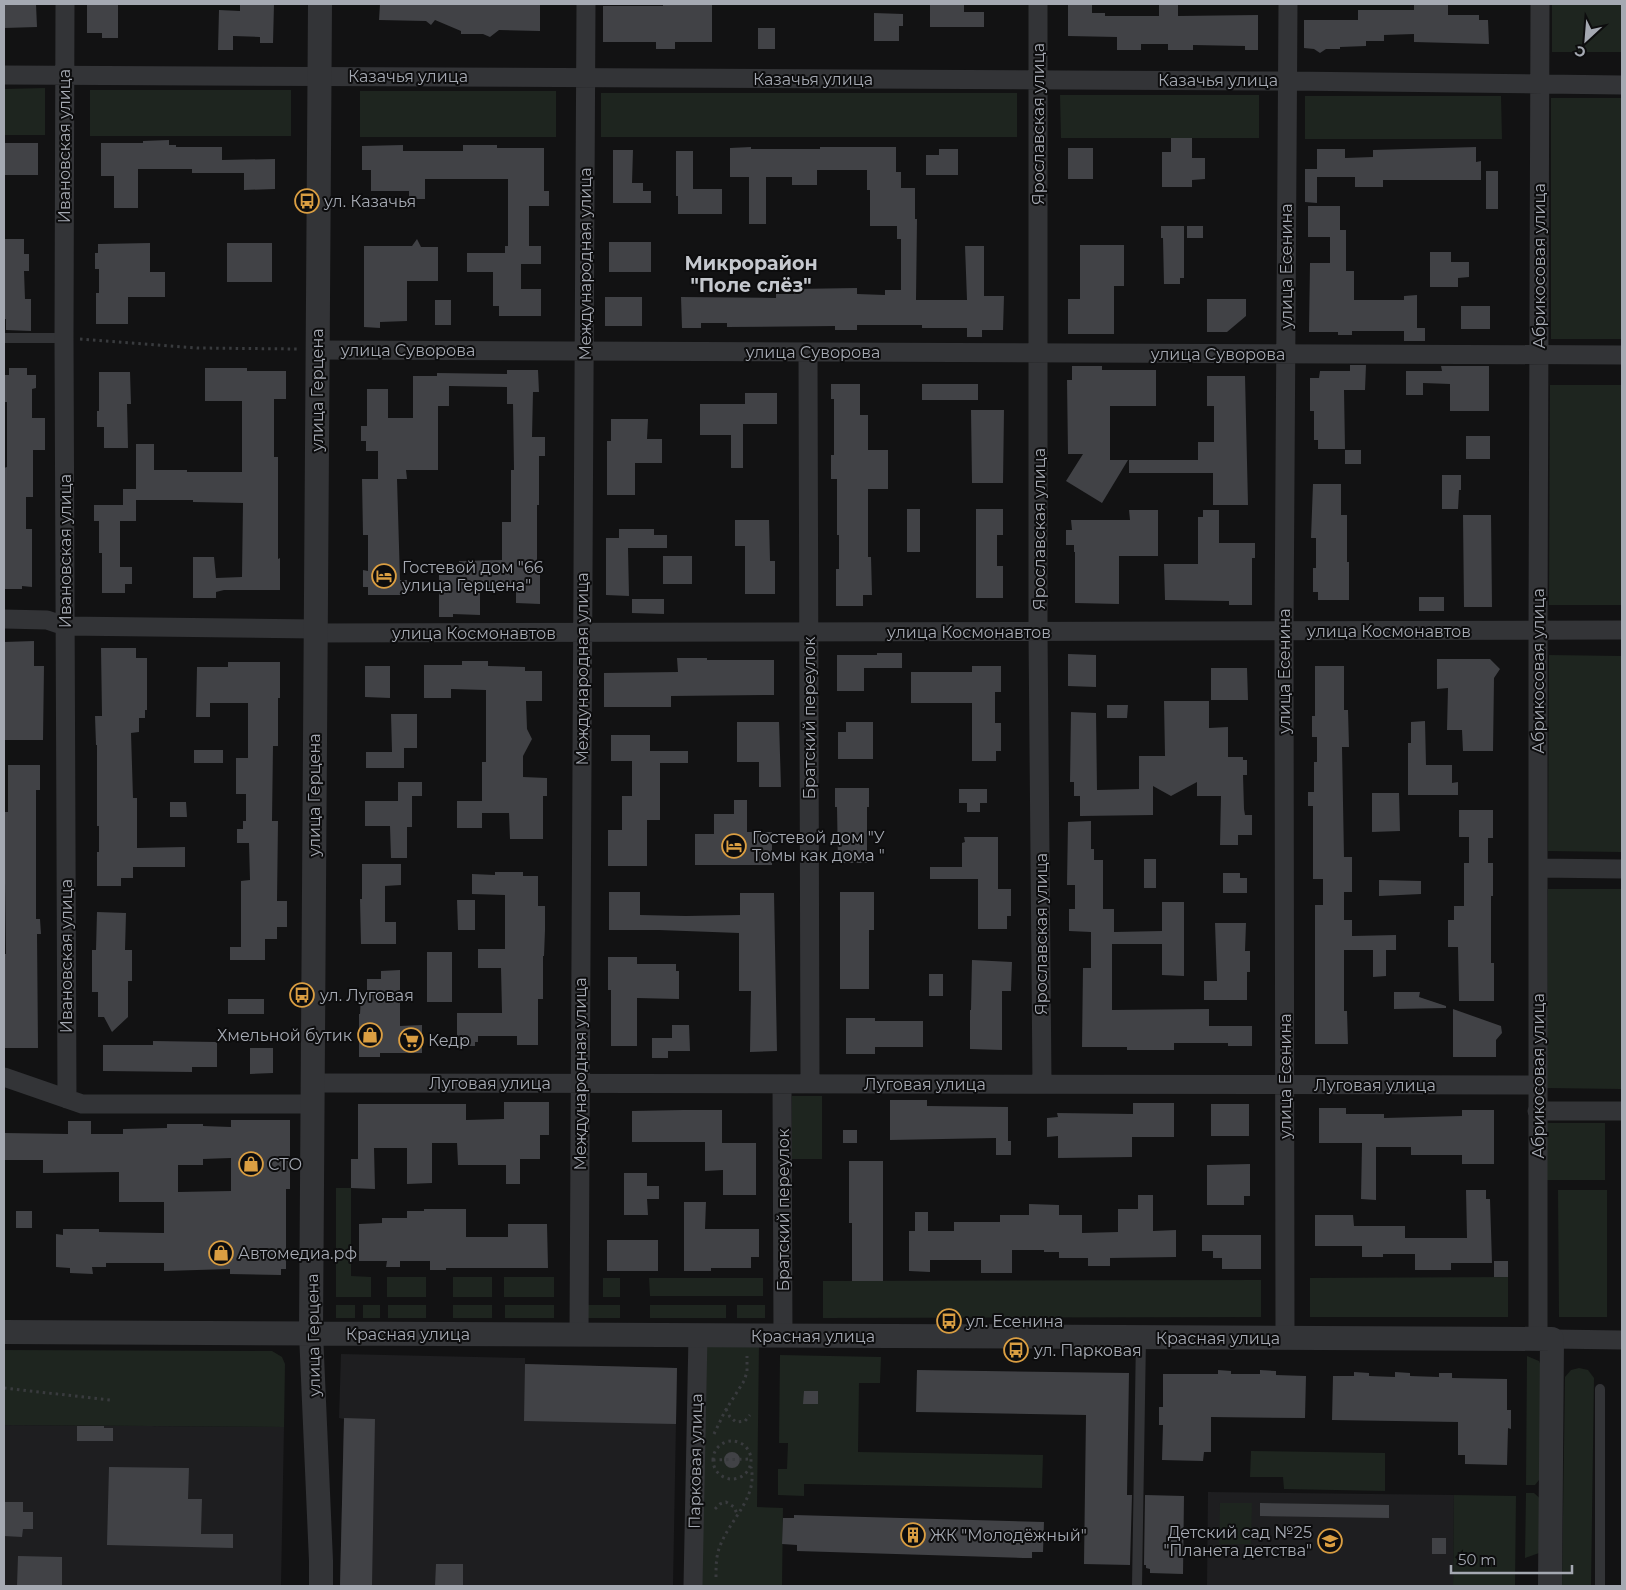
<svg xmlns="http://www.w3.org/2000/svg" width="1626" height="1590" viewBox="0 0 1626 1590" font-family="Montserrat,sans-serif">
<style>
.built{fill:#1e1e20}
.green{fill:#1e251f}
.building{fill:#414246;fill-rule:evenodd}
.lines{fill:none;stroke-linecap:round;stroke-linejoin:round}
.path{stroke:#393b3e;stroke-width:3;stroke-dasharray:2.5 4;stroke-linecap:butt}
.service{stroke:#333437;stroke-width:10}
.minor{stroke:#333437;stroke-width:19}
.tertiary{stroke:#333437;stroke-width:24}
.labels{text-anchor:middle;stroke-width:4;stroke-linejoin:round;paint-order:stroke}
.street-label{font-size:16px;fill:#a5a9b2;stroke:#0d0d0e}
.poi-label{font-size:16px;fill:#a5a9b2;stroke:#0d0d0e;text-anchor:start}
.quarter-label{font-size:19px;font-weight:bold;fill:#c5c8ce;stroke:#0d0d0e}
</style>
<rect width="100%" height="100%" fill="#121213"/>
<path class="built" d="M341,1354l184,4v6l152,4 -4,218h-333l4,-167 -5,-1z
M4,1425l280,2 -3,159h-277z
M1208,1492l246,3 -1,91h-246z"/>
<path class="green" d="M1552,4h70v48h-70z
M45,88v47h-41v-46z
M90,90h201v46h-201z
M360,91h196v46h-196z
M601,93h416v44h-416z
M1060,95h199v43h-198z
M1305,96h196l1,43h-197z
M1551,98h71v241h-71z
M1550,385h72l-1,220h-72z
M1549,655l73,1 -1,196 -73,-1z
M1548,889h74l-1,200 -74,-1z
M792,1096h30v63h-30z
M1547,1123h58v57h-58z
M336,1188h15v88l20,1v20h-35z
M1558,1190h49v127h-48z
M387,1277h39v20h-39z
M453,1277h39v20h-39z
M504,1277h50v20h-50z
M1508,1277v40h-198v-39z
M603,1278h17v19h-17z
M649,1278h114v18h-113z
M1261,1280v37l-438,1v-37z
M336,1305h19v13h-19z
M363,1305h17v13h-17z
M388,1305h38v13h-38z
M453,1305h39v13h-39z
M505,1305h49v13h-49z
M585,1305h35v13h-35z
M650,1305h76v13h-76z
M737,1305h28v13h-28z
M705,1342l54,2 -2,163 26,1 -1,78h-81z
M4,1350l268,1 10,6 3,7 -1,63 -280,-2z
M780,1355l101,2 -1,26h-21l-1,69 185,3 -1,33 -238,-4v12l-26,-1v-26h9l1,-26h-9z
M1527,1356l12,5 5,12 -1,102 -8,10h-9z
M1579,1368l9,2 6,8 -3,208h-29l3,-209 6,-7z
M1251,1451l134,2v38l-101,-2 -1,-12h-33z
M1526,1493h8l9,8 -1,51 -17,6z
M1454,1495l62,1 -1,90h-62z
M1220,1503h32l-1,41h-32z"/>
<path class="building" d="M4,4h32l1,23 -33,1z
M87,4h31v34h-16v-5h-15z
M240,4h34l-1,39h-13v-6l-27,-1v14h-15l1,-40 21,1z
M380,4h160v27l-41,-1 -9,7 -7,-3h-22v-3l-26,-11 -4,5 -5,-4 -47,-1z
M663,4h49v38h-37v7h-19v-7h-53v-36h60z
M930,4h34v8h20v15h-54z
M1068,4h24v9h13v3h54v-12h19v12l80,-1v35h-13v-4l-52,-1v5h-25v-6h-27v6h-24v-13l-49,-1z
M1414,4h34v11h31v5h9l1,24 -75,-2v-8l-30,1v6h-18v5l-26,1v2h-14l-6,4 -6,-4 -10,-1v-28h54v-10h56z
M874,13l29,1v12h-4v15h-25z
M758,28h17v21h-17z
M1171,138h21v20h13v21l-13,1v7h-30v-35h9z
M169,140v5h7v2h46v13l53,-1v30l-31,1v-17h-52v-4h-54v39h-24v-32h-13v-33h42v-2z
M5,143h33v32h-33z
M403,145v6h60v-6h34v3h47v43h5v15h-20v40h12v18h-20v25h20v27h-42v-10h-6v-34h-26v-19h38v-7h3v-67h-83v20h-16v-8h-38v-21h-9v-24z
M751,147v2h69v-2h76v25h5v16h14v31h2l-1,81h51l-2,-54h19v50h20l-1,34h-21v7h-15v-9h-45v-3h-65v5h-22v-4l-108,1v-4h-26v5h-19l-1,-31 95,1v-4h18v-5l63,-1v6l28,1v-5h16v-51h-4v-13h-27v-36h-3v-20h-50v15h-25v-8h-26v47h-17v-47h-19v-29z
M1476,147v15l5,-1v19h-98v7h-28v-10h-38v-28h28v9l28,-1v-7z
M1068,148h25v31h-25z
M939,149h19v26h-32v-20h13z
M613,150h20l-1,33h11v8h8v12h-38z
M676,151h17v38h29v25h-44v-18h-2z
M1305,169h12v34l-12,-1z
M1486,171h12v38h-12z
M1308,206h32v24h6v41h8v29h50v-4l13,-1v33h8v13h-21v-10h-52v4h-14v-3h-29l1,-69h20v-26h-22z
M1161,226h23v52h-4v6h-16l-1,-46h-2z
M1187,226h16v12h-16z
M4,239h20v15h5v17h-5l1,28h6v32l-25,-1v-11h-2z
M417,239l4,8h17v34h-31v40l-27,1v6l-16,-1v-81h48z
M609,242h42v30h-42z
M150,243v29h15v25h-37v27h-32v-31h3v-24h-4v-16h3v-9z
M227,243h45v39h-45z
M1080,245h44v41h-10v48h-46v-35h12z
M1430,252h21v10h18v15l-11,1v9h-28z
M605,297h37v29h-37z
M1207,299h39v17l-19,16h-20z
M435,300h16v25h-16z
M1461,306h29v23h-29z
M1350,365h16l-1,25h-21l1,59h-27v-9h-4v-29h-4v-33h9l1,-7h30z
M1072,366h30v4h54v36h-46v54h18l-26,43 -36,-22 17,-27h-15l-1,-74h5z
M1441,366h48v45h-39v-27l-27,-1v12h-17v-24h36z
M9,368h18v7h9v13l-4,1v29h13v32h-12v47h-7v32h6v58l-10,-1v3h-18v-121l3,-1v-65h-3v-27h5z
M205,368h42v3h39v28h-12v58h4v102l2,-1v32h-56l-8,2v6h-23v-41h21l2,21 26,-1 1,-74 -50,-1v-2h-57v21h-16v46h12v17h-7v9h-23v-40h-3v-32h-5v-16h29v-16h13v-45h18v26h33v2h55v-71h-37z
M507,370h31l1,22h-6l-1,45h13v19h-6v49h-2v69h3v30l-24,-1v-14h-36v26l-27,-1v3h-14v-42h20v-14l43,-1v-38h9v-52h3l-1,-66h-6v-17l-58,-1v20h-11v64h-32l1,9h-10l3,101h7v15h-39v-8h-5v-17l5,1v-36h-5l-1,-56h16v-28h-12v-10h-5v-15h6v-37h21v29h25v-42h24v-3l70,1z
M99,372h31l1,32h-4l1,44h-24v-21h-7v-16h2z
M1207,376h38l3,129h-35v-32h-84v-13h69v-18h16v-36h-7z
M831,384h29v31h8v35h20v39h-20v68h3l1,38h-9v11h-27v-37h3v-34h-2v-56h-6v-24h3v-56h-3z
M922,384h56v16h-56z
M745,393h32v31h-34v44h-12v-33h-31v-31h45z
M971,410h33l-1,73h-31z
M611,419h37l-1,20h15v24h-27v32h-28v-54h4z
M1466,436h24v23h-24z
M1345,450h16v14h-16z
M1442,475h19v15h-2l-1,19h-16z
M1313,484h28v31h6v47h2v38h-31v-8h-5v-24h3v-30h-5z
M907,509h13v43h-13z
M976,509h27v26h-6v31h6v32h-27z
M1129,510h29v46h-39v48l-44,-1v-51h-1v-7h-8v-15h6l-1,-10h59z
M1203,510h16v33h36v15h-3v47h-23v-4l-64,-1 -1,-36h34v-47h5z
M1463,515h28l1,92h-28z
M735,520h34l1,41h5v33h-30v-48h-10z
M619,529h35v6h13v13h-39l1,48 -23,-1v-57h13z
M663,556h29v28h-29z
M1419,597h25v14h-25z
M632,599h32v15l-32,-1z
M34,641v25h10l-1,74h-39v-98z
M101,648h35v10h11v52h-2v8h-6v14l-8,1 2,65h4v50l48,-1v20h-52v11h-12v8h-24v-34h2v-26h-2v-81h-1l-1,-29h7z
M877,653h25v15h-38v23h-27v-36h40z
M1068,654l28,1v32l-28,-1z
M677,658h30v2h67v35l-103,1v11h-67v-34l74,-1z
M1437,659h53l10,10 -6,9 -1,73h-30l-1,-21h-15l1,-42 -11,1z
M462,661h26v5l37,1v4h17v30h-16l1,28 5,10 -9,17v21l24,1v18h-4v43h-33l-1,-26h-27v15h-25v-27h25v-39h4v-72l-35,-1v9h-27v-33h38z
M228,662h52v36h-2v48h-5l-1,75h6l-1,80h10v26h-10v12h-12v21h-35v-13h11v-66l9,-1 -1,-37h-12v-14h6v-8h3v-27h-10v-36h12v-55h-38v14h-14l1,-50h31z
M365,666h25v32l-25,-1z
M972,666h29v26h-6v31h6v28h-5v10h-24v-58h-61v-31h61z
M1315,666h29v44h4l1,37h-7l2,110h8v35h-8v28h8v16l44,-1v15h-10v26l-13,1v-27h-29v61h3l1,33h-33v-139h8v-26h-10v-73h-5v-14h6v-30h3v-25h-5v-21h3z
M1211,668h36l1,32h-37z
M1164,701h45v27l19,-1v30h15v3h4v15h-4l1,34 1,6h7v20h-14v10h-18l1,-49h-24v-14l-26,14 -18,-10v29l-73,1v-20h-6v-14h-4l1,-70 25,1 1,77 42,-1v-33h26z
M1107,705h21l-1,13h-20z
M391,714h26v34h-13v20h-38v-16h26z
M1425,721l1,44h26v18l6,-1v13h-50v-52h3v-21z
M737,722h42l2,65h-22v-25h-22z
M846,722h27v37h-35v-27h8z
M611,735h39v16h38v12h-28v57h-13v46h-39v-36h14v-34h10v-35h-21z
M194,750h29v13h-29z
M8,765h32v25h-4v129h4l1,15h-4l1,114h-34v-94h2l-2,-142h4z
M398,782h24v14h-10v31h-5v31h-16l-1,-32h-25v-25h33z
M835,788h34v19h-2v56h-29l-1,-56h-2z
M959,789h28v14h-7v9h-13v-9h-8z
M1372,793h27l1,38 -28,1z
M734,800h13v32h25v33h-77v-31h19v-20h20z
M170,802h16l1,15h-17z
M1459,810h34v28h-5v25h5v33h-2v67h3v38h-35l-1,-54h-10v-27h6v-14h10v-43h5v-26h-10z
M1091,821v28h3v11h9v49h11v23l48,-1v-29h22v74l-22,-1v-31h-50v66l97,-1v17h43v20h-24v-3h-54v7h-47v-3h-45l1,-79h8v-36l-22,-1v-22h6v-24h-8l1,-63z
M964,837h34v52h13v27h-4v13h-29v-50h-48v-12h32v-24l3,-1z
M1144,859h12v29h-12z
M362,864h39v21l-16,1v36h11v22h-35l-1,-45h2z
M495,872h28v4h15v30h7v24l-1,26h-1v43h-5v46h-21v-9h-39v6h-3v4h-18v-33h45l-1,-45h-23v-19h27v-54l-33,-1v-20l23,1z
M1223,873h17v5h7v15h-24z
M1379,880l42,1v13l-42,2z
M609,892h31v23l46,1 54,-1v-22h34l3,158 -27,1 1,-61h-12v-58l-80,-3h-50z
M840,892h34v38h-5v59h-29z
M457,900h18v30h-17z
M97,912l29,1 -1,37h7v31h-4v36l-16,15 -8,-15h-6v-25h-6v-42h4z
M1215,923h31l-1,28h5v21h-3v28h-43v-19h13z
M427,952h25v50h-25z
M608,957h29v7h39v7h3v28l-42,-1v48h-26v-56h-3z
M972,960l40,2 -1,29h-9v59l-32,-1v-39h1z
M400,970v56l22,-1v28h-42v4h-21v-43h1l1,-19 6,-1v-15h14v-8z
M929,974h14v22h-14z
M1394,992h26l-1,5 27,9v2l-52,1z
M228,999h36v15h-36z
M1453,1009l48,17 1,7 -6,7v17h-43z
M846,1018h29v3h48v26h-48v7h-29z
M672,1025h17l1,26h-22v7h-16v-20h20z
M153,1041l64,1v25h-25v5l-89,-1v-26h50z
M250,1048h23v25l-23,1z
M890,1100h37v6l81,1v34h3v14h-15v-17l-106,2z
M504,1102h45v33h-9v24h-20v25h-14v-19h-48l-1,-22h-25v40l-25,1v-36h-33l1,41 -24,-1v-29h7v-55h108v16l38,-1z
M1133,1103h41v34h-42v20l-74,1v-22l-11,1v-19l11,-1 -1,-4 76,1z
M1211,1104h38v32h-38z
M1319,1108h27v6h38v4l78,-2v-6h32v54h-32v-9h-51v-8h-35v53l-15,-1 1,-56h-43z
M683,1110h39v33h34v52h-33v-25l-18,1v-29h-73v-31z
M231,1120h59v69h-4v80h-5v6l-51,-1v-5l-66,2v-8h-58v4h-14l1,7 -23,-1v-5l-14,-1v-33l7,1v-6h36v3l65,1v-31h-45v-30l-76,1v-13h-39v-27l64,1v-13h23v13h32v-5l44,-1v-4h36v2l28,1zM231,1158v33l-53,1v-27h25v-6z
M843,1130h14v13h-14z
M849,1161h34v120h-31v-58h-3z
M1250,1164v32h-6v9h-37v-40z
M624,1173h23v13h12v13h-12l1,16h-24z
M1466,1190h20v9h4l2,64h-41v7h-36v-16h-32v3h-21v-11h-47v-31h38l1,11h51v12h62z
M1138,1195h15v36l23,-1v27l-66,1v8h-22v-8h-29v-6h-15v-2h-32v23h-31v-13h-51v12l-21,-1v-40h6v-19h13v19h26v-9h46v-7h29v-11l30,1v10h23v18l36,-1v-23h20z
M684,1202h22l-1,27h54v28h-8v11h-40v3h-27z
M424,1209h42v28h42v-13h39l1,44h-102v2h-16v-9h-30v6h-14l1,-6h-28v-37l23,-1v-5h25v-7h17z
M16,1211h16v17h-16z
M1202,1235h59v34h-39v-11h-9v-7h-11z
M607,1240h51v31h-51z
M1494,1261h14v16h-14z
M525,1364l152,4 -1,56 -152,-3z
M917,1370l212,3 -2,122h5l-2,70 -46,-1 2,-149 -170,-3z
M1218,1370l13,1v3h29v-4l16,1v4l30,1 -1,42 -94,-1v35h-7l-1,9 -41,-1 1,-35h-4v-18h4v-33h55z
M1354,1372l15,1v3l26,1v-5l15,1v3l29,1v-4h13v5l55,1v31h4v19l-3,-1 -1,37 -42,-1v-9h-7v-33l-126,-2 1,-44h21z
M804,1391h14v13h-15z
M344,1418l31,1 -3,167h-32z
M77,1426h27v2h9v13h-36z
M724 1460a8 8 0 1 1 16 0a8 8 0 1 1-16 0Z
M109,1467l80,1 -1,31h14l-1,35h32v14l-126,-3z
M1145,1495l39,1 -1,78 -33,-1v-4l-4,-1v-3h-2z
M4,1502h19v10h10v17h-10l-1,8 -18,-1z
M1260,1503l129,2v13l-129,-2z
M794,1515l250,7 -1,30h-11v6h-9l-226,-7v-6l-15,-1 1,-26h11z
M1432,1538h14v16h-14z
M18,1556l44,1v29h-45z
M436,1564h27v22h-28z"/>
<g class="lines">
<path class="path" d="M80,339l117,9 103,1
M4,1388l106,12
M726,1409l4,8 6,5 9,-1 5,-6
M714,1434l11,-23 19,-30 3,-9v-16
M713 1460a19 19 0 1 1 38 0a19 19 0 1 1-38 0Z
M713,1460l39,-1
M715,1509l5,-5 6,-2 8,5 4,9
M716,1577c0,-11 0,-21 4,-31 10,-27 38,-48 31,-79"/>
<path class="service" d="M4,338h60
M1600,1389v197
M1137,1586l4,-249"/>
<path class="minor" d="M65,4l-1,334 3,761
M1038,4v628l4,452
M4,75l1284,6 334,4
M317,350l1305,5
M808,352l2,732
M4,619l43,1 18,6 250,3
M315,633l1307,-3
M1538,868l84,1
M4,1077l78,27h231
M312,1083l1226,2
M782,1084l1,252
M1537,1111h85
M579,1335l7,-1331
M1285,1338l-1,-706 4,-628
M1538,1339v-708l2,-627
M1552,1339l70,1
M693,1586l5,-251"/>
<path class="tertiary" d="M320,4l-9,1329 10,228v25
M4,1332l1548,7 -2,247"/>
</g>
<defs>
<g id="bus-ring" transform="scale(1.25)"><circle r="9.5" fill="#0d0d0e" stroke="#da9e42" stroke-width="1.5"/><path d="M-5-6H5V4H4V6H2V4H-2V6H-4V4H-5ZM-3.5-4V0h7V-4ZM-3.5 1.2v1.5H-2V1.2ZM2 1.2v1.5H3.5V1.2Z" fill="#da9e42"/></g>
<g id="hotel-ring" transform="scale(1.25)"><circle r="9.5" fill="#0d0d0e" stroke="#da9e42" stroke-width="1.5"/><path d="M-6-4.5h1.5V1H6V5H4.5V3h-9V5H-6ZM-4 0a1.8 1.8 0 1 1 3.6 0ZM.5 0V-2.5h3Q6-2.5 6 0Z" fill="#da9e42"/></g>
<g id="shop-ring" transform="scale(1.25)"><circle r="9.5" fill="#0d0d0e" stroke="#da9e42" stroke-width="1.5"/><path d="M-5-2.5h2.3a2.7 3.5 0 0 1 5.4 0H5L5.5 6h-11ZM-1.5-2.5h3a1.5 2.3 0 0 0-3 0Z" fill="#da9e42"/></g>
<g id="supermarket-ring" transform="scale(1.25)"><circle r="9.5" fill="#0d0d0e" stroke="#da9e42" stroke-width="1.5"/><path d="M-6-5.5h2.5l.6 2H6L4.5 2H-2.5L-4.4-4H-6ZM-1.5 3.2a1.3 1.3 0 1 0 .1 0ZM3 3.2a1.3 1.3 0 1 0 .1 0Z" fill="#da9e42"/></g>
<g id="building-ring" transform="scale(1.25)"><circle r="9.5" fill="#0d0d0e" stroke="#da9e42" stroke-width="1.5"/><path d="M-4-6H4V6H1V3H-1V6H-4ZM-2.5-4.3h1.7v1.8h-1.7ZM.8-4.3h1.7v1.8H.8ZM-2.5-1h1.7V.8h-1.7ZM.8-1h1.7V.8H.8Z" fill="#da9e42"/></g>
<g id="school-ring" transform="scale(1.25)"><circle r="9.5" fill="#0d0d0e" stroke="#da9e42" stroke-width="1.5"/><path d="M0-5L7-2L0 1L-7-2ZM-4 1L0 2.5L4 1V4Q0 6-4 4Z" fill="#da9e42"/></g>
</defs>
<g fill-rule="evenodd">
<use href="#bus-ring" x="307" y="201"/>
<use href="#hotel-ring" x="384" y="576"/>
<use href="#hotel-ring" x="734" y="846"/>
<use href="#bus-ring" x="302" y="995"/>
<use href="#shop-ring" x="370" y="1035"/>
<use href="#supermarket-ring" x="411" y="1040"/>
<use href="#shop-ring" x="251" y="1164"/>
<use href="#shop-ring" x="221" y="1253"/>
<use href="#bus-ring" x="949" y="1321"/>
<use href="#bus-ring" x="1016" y="1350"/>
<use href="#building-ring" x="913" y="1535"/>
<use href="#school-ring" x="1330" y="1541"/>
</g>
<g class="labels">
<g class="street-label">
<text x="408" y="82">Казачья улица</text>
<text x="813" y="85">Казачья улица</text>
<text x="1218" y="86">Казачья улица</text>
<text transform="translate(1038 124) rotate(-90)" y="6">Ярославская улица</text>
<text transform="translate(64 146) rotate(-90)" y="6">Ивановская улица</text>
<text transform="translate(585 264) rotate(-90)" y="6">Международная улица</text>
<text transform="translate(1286 266) rotate(-90)" y="6">улица Есенина</text>
<text transform="translate(1539 266) rotate(-90)" y="6">Абрикосовая улица</text>
<text x="408" y="356">улица Суворова</text>
<text x="813" y="358">улица Суворова</text>
<text x="1218" y="360">улица Суворова</text>
<text transform="translate(317 390) rotate(-90)" y="6">улица Герцена</text>
<text transform="translate(1039 529) rotate(-90)" y="6">Ярославская улица</text>
<text transform="translate(65 551) rotate(-90)" y="6">Ивановская улица</text>
<text x="1389" y="637">улица Космонавтов</text>
<text x="969" y="638">улица Космонавтов</text>
<text x="474" y="639">улица Космонавтов</text>
<text transform="translate(582 669) rotate(-90)" y="6">Международная улица</text>
<text transform="translate(1284 671) rotate(-90)" y="6">улица Есенина</text>
<text transform="translate(1538 671) rotate(-90)" y="6">Абрикосовая улица</text>
<text transform="translate(809 718) rotate(-90)" y="6">Братский переулок</text>
<text transform="translate(314 795) rotate(-90)" y="6">улица Герцена</text>
<text transform="translate(1041 934) rotate(-90)" y="6">Ярославская улица</text>
<text transform="translate(66 956) rotate(-90)" y="6">Ивановская улица</text>
<text transform="translate(580 1074) rotate(-90)" y="6">Международная улица</text>
<text transform="translate(1285 1076) rotate(-90)" y="6">улица Есенина</text>
<text transform="translate(1538 1076) rotate(-90)" y="6">Абрикосовая улица</text>
<text x="490" y="1089">Луговая улица</text>
<text x="925" y="1090">Луговая улица</text>
<text x="1375" y="1091">Луговая улица</text>
<text transform="translate(783 1210) rotate(-90)" y="6">Братский переулок</text>
<text x="408" y="1340">Красная улица</text>
<text transform="translate(313 1335) rotate(-91)" y="6">улица Герцена</text>
<text x="813" y="1342">Красная улица</text>
<text x="1218" y="1344">Красная улица</text>
<text transform="translate(695 1461) rotate(-89)" y="6">Парковая улица</text>
</g>
<g class="poi-label">
<text x="324" y="207">ул. Казачья</text>
<text x="402" y="573">Гостевой дом "66<tspan x="402" dy="18">улица Герцена"</tspan></text>
<text x="752" y="843">Гостевой дом "У<tspan x="752" dy="18">Томы как дома "</tspan></text>
<text x="320" y="1001">ул. Луговая</text>
<text x="352" y="1041" text-anchor="end">Хмельной бутик</text>
<text x="428" y="1046">Кедр</text>
<text x="268" y="1170">СТО</text>
<text x="238" y="1259">Автомедиа.рф</text>
<text x="966" y="1327">ул. Есенина</text>
<text x="1034" y="1356">ул. Парковая</text>
<text x="1312" y="1538" text-anchor="end">Детский сад №25<tspan x="1312" dy="18">"Планета детства"</tspan></text>
<text x="930" y="1541">ЖК "Молодёжный"</text>
</g>
<g class="quarter-label">
<text x="751" y="270">Микрорайон<tspan x="751" dy="22">"Поле слёз"</tspan></text>
</g>
</g>
<rect width="1626" height="1590" fill="none" stroke="#a5a9b2" stroke-width="10"/>
<g transform="translate(1586 40) rotate(206)" stroke="#0d0d0e" stroke-width="4" paint-order="stroke">
<path d="M0-4L9 19L0 12L-9 19Z" fill="#a5a9b2"/>
<text y="-8" font-size="14" font-weight="bold" text-anchor="middle" fill="#a5a9b2">С</text>
</g>
<path d="M1451 1565v8h121v-8" fill="none" stroke="#a5a9b2" stroke-width="2.5"/>
<text x="1458" y="1565" font-size="15" fill="#a5a9b2" stroke="#0d0d0e" stroke-width="4" paint-order="stroke">50 m</text>
</svg>
